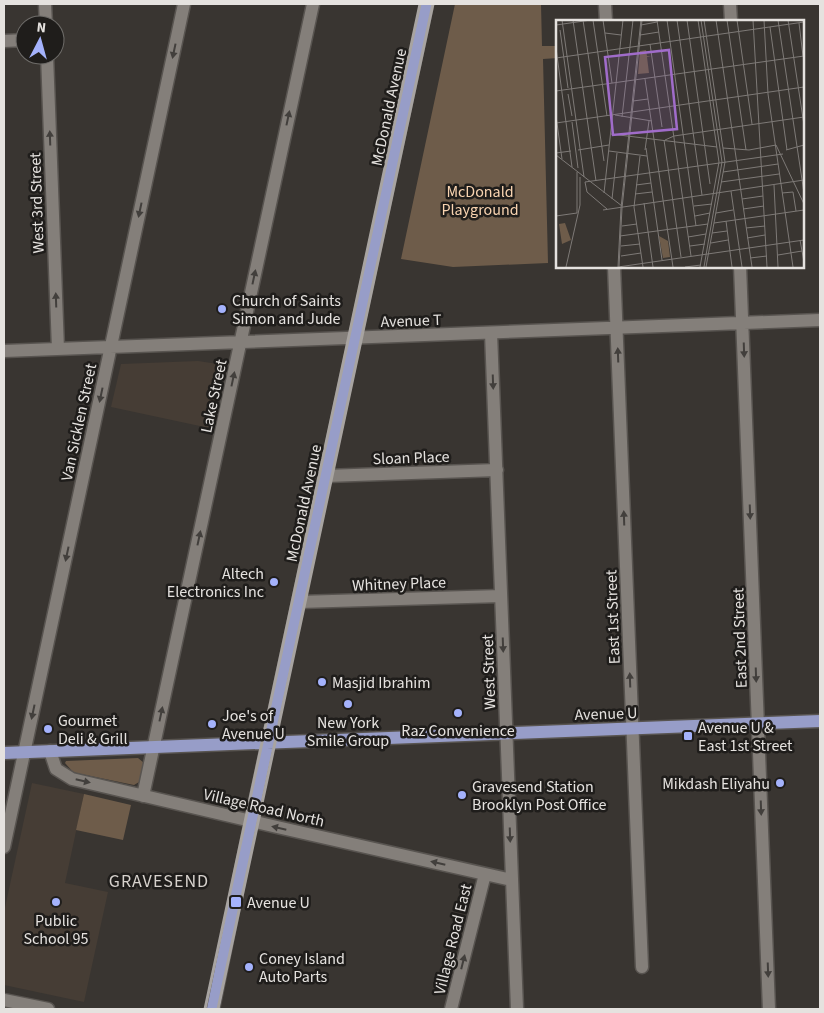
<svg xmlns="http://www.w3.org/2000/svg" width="824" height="1013" viewBox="0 0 824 1013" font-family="'Source Sans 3',sans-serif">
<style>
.built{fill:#463d35}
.green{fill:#6e5c4a}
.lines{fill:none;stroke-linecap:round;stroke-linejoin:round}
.minor-casing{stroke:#585450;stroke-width:15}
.major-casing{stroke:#585450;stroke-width:15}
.minor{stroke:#847f7a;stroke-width:12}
.major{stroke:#979dc8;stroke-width:12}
.rail{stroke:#a8a4a1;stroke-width:3}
.oneway{fill:#423f3c}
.poi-dot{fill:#a4b2fc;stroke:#1f1d1b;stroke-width:2}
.labels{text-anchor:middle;stroke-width:5;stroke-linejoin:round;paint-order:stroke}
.street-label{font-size:16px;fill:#e5e2df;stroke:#1f1d1b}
.park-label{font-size:16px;fill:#f8d3b0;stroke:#1f1d1b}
.poi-label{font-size:16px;fill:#e5e2df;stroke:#1f1d1b;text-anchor:start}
.neighbourhood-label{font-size:18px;letter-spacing:1px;fill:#d7d2cd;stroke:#1f1d1b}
.inset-road{fill:none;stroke:#7e7a77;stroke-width:1}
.view{fill:#a06cca;fill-opacity:0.15;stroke:#a06cca;stroke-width:2.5}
.inset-edge{fill:none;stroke:#e5e2df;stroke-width:2.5}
</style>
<rect width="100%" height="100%" fill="#393531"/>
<path class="built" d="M198,361l20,3v4l4,1 -13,59 -98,-21 10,-43z
M32,783l52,11 -19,89 43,9 -24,110 -80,-17v-73z"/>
<path class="green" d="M455,4h86l1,42h16v12l-15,1 5,204 -95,4 -52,-8z
M138,758l6,5 -5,19 -5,3 -58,-12 -3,-1 -8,-9 1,-2z
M84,794l47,11 -8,35 -47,-10z"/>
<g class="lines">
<g class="minor-casing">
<path id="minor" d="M45,4l1,21
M605,4l1,17
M730,4l1,17
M4,41l21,-1
M47,55l11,294
M614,266l28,701
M740,266l29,743
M491,333l26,676
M4,351l816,-31
M326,476l171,-6
M299,602l202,-6
M50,751l6,18 16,10 205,48 235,53
M143,796l170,-792
M4,847l180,-843
M4,1000l44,9
M451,1009l34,-135"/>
</g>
<g class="major-casing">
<path id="major" d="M4,753l816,-32
M213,1009l38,-188 176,-817"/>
</g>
<use href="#minor" class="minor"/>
<use href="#major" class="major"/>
<path class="rail" d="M205,1009l215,-1005
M218,1009l215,-1005"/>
</g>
<defs><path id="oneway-solid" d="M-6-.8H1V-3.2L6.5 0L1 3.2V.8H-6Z" transform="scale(1.25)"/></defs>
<g class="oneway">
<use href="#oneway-solid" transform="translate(174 51) rotate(102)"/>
<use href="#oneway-solid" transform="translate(288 118) rotate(-78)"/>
<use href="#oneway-solid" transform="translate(50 138) rotate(-92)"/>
<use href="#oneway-solid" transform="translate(140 210) rotate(102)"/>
<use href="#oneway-solid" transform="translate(254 277) rotate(-78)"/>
<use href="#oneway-solid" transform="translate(56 300) rotate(-92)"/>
<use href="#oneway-solid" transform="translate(744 350) rotate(88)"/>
<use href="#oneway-solid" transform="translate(618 355) rotate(-92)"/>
<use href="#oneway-solid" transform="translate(233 379) rotate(-78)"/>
<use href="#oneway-solid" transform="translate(493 382) rotate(88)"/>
<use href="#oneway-solid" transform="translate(101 395) rotate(102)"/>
<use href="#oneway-solid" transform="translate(750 512) rotate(88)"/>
<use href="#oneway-solid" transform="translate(624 518) rotate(-92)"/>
<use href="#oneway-solid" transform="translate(199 538) rotate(-78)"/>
<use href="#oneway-solid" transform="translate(67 554) rotate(102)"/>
<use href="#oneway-solid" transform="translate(503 645) rotate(88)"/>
<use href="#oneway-solid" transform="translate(756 675) rotate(88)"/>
<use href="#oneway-solid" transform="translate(630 680) rotate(-92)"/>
<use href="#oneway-solid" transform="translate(33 712) rotate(102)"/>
<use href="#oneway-solid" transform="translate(161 714) rotate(-78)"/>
<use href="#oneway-solid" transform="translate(83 781) rotate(13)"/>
<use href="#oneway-solid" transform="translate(761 808) rotate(88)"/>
<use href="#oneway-solid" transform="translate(279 828) rotate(-167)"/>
<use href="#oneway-solid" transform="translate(510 835) rotate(88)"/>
<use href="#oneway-solid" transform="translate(438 863) rotate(-167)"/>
<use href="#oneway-solid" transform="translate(463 962) rotate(-76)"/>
<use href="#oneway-solid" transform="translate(768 970) rotate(88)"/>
</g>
<g class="poi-dot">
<circle cx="222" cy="309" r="5"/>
<circle cx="274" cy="582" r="5"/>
<circle cx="322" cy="682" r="5"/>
<circle cx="348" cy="704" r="5"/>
<circle cx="458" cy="713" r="5"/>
<circle cx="212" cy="724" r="5"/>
<circle cx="48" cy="729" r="5"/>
<rect x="683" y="731" width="10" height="10" rx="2.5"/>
<circle cx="780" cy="783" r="5"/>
<circle cx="462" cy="795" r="5"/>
<circle cx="56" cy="902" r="5"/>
<rect x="230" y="896" width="12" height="12" rx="2.5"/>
<circle cx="249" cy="967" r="5"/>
</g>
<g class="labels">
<g class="street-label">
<text transform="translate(388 107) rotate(-78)" y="6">McDonald Avenue</text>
<text transform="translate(36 203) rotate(-92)" y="6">West 3rd Street</text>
<text transform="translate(411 320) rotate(-2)" y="6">Avenue T</text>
<text transform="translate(213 396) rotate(-78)" y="6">Lake Street</text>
<text transform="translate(78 422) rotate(-78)" y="6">Van Sicklen Street</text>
<text transform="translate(411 457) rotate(-2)" y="6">Sloan Place</text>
<text transform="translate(303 503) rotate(-78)" y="6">McDonald Avenue</text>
<text transform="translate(399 583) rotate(-2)" y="6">Whitney Place</text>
<text transform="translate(612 617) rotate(-92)" y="6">East 1st Street</text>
<text transform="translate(739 638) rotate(-92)" y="6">East 2nd Street</text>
<text transform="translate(488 672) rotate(-92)" y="6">West Street</text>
<text transform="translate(606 713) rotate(-2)" y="6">Avenue U</text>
<text transform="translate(264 807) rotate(13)" y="6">Village Road North</text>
<text transform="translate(452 939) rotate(-76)" y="6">Village Road East</text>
</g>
<g class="park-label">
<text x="480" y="197">McDonald<tspan x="480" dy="18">Playground</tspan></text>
</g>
<g class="poi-label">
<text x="232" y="306">Church of Saints<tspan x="232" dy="18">Simon and Jude</tspan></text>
<text x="264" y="579" text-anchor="end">Altech<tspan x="264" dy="18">Electronics Inc</tspan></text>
<text x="332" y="688">Masjid Ibrahim</text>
<text x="222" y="721">Joe's of<tspan x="222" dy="18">Avenue U</tspan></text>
<text x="58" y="726">Gourmet<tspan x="58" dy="18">Deli &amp; Grill</tspan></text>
<text x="348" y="728" text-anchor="middle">New York<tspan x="348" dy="18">Smile Group</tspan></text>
<text x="698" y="733">Avenue U &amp;<tspan x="698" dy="18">East 1st Street</tspan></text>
<text x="458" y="736" text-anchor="middle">Raz Convenience</text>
<text x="770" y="789" text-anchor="end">Mikdash Eliyahu</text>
<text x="472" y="792">Gravesend Station<tspan x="472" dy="18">Brooklyn Post Office</tspan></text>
<text x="247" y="908">Avenue U</text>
<text x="56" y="926" text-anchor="middle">Public<tspan x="56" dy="18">School 95</tspan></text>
<text x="259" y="964">Coney Island<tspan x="259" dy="18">Auto Parts</tspan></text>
</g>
<g class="neighbourhood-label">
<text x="159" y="887">GRAVESEND</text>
</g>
</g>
<g transform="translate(556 20)">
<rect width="248" height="248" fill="#393531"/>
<path d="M90,30l1,6h4l-4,1 2,16 -11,1 2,-23zM9,203l6,17 -9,4 -3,-20zM103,216l9,5 2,16 -7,1z" fill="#6e5c4a"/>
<path class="inset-road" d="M6,0l22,157M17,0l23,161M27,0l21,141M37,0l14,96M47,0l9,63M101,0l34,236M111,0l29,206M121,0l25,175M131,0l23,164M142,0l21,142 -19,105M145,0l21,142 -18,105M148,0l21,142 -19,105M160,0l36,247M171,0l19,130M181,0l15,104M197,0l14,247M208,0l4,74 25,173M222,0l26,173M232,0l16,105M243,3l4,33M0,5l35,-5M85,5l16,-3M214,7l17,123M4,10l8,58M49,13l16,2M84,15l19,-3M94,24l12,83M0,28l16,119M0,38l248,-36M89,59l28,188M0,71l248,-35M12,74l4,22M77,81l15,-2M59,95l37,6M0,96l6,43M66,97l11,-97M16,102l6,46M0,103l248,-36M55,114l106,13M108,120l17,117M109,120l9,-4 130,-19M90,128l16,112M167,128l26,2 27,-5 28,59M22,130l31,-5M89,130l4,-29M230,130l18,-5M53,131l38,5M0,133l15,-2M0,135l66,51M84,136l-6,51 9,60M167,152l55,-8M165,162l58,-8M80,165l15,-2M218,165l4,82M175,171l11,76M48,173l19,-173M226,173l11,-1 3,19M79,174l17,-2M56,179l5,-46M186,179l21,-3M88,183l9,64M138,186l18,-2M51,189l-20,-17 -2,-10 198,-28M187,189l21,-3M47,190l201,-30M160,193l17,-3M0,196l21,-3v-41M139,196l15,-3M170,201l6,46M158,203l90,-13M66,206l15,-2M190,208l19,-2M156,213l15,-2M64,216l88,-12M132,217l18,-3M191,218l18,-3M244,220l4,22M155,223l17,-3M65,226l19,-2M134,226l15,-2M222,235l24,-4M65,236l20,-3M194,238l17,-2M10,247l14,-62v-28M62,247l186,-27M62,247l3,-59 20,-188M63,247l3,-59 20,-188M129,247l16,-2"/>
<path class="view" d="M113,30l8,79 -64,6 -8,-78z"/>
<rect width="248" height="248" class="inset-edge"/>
</g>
<rect width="824" height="1013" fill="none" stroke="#e5e2df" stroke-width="10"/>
<g transform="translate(40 40) rotate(6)"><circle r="24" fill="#1f1d1b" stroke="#6e6c69"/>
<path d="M0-4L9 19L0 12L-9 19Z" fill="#a4b2fc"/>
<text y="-8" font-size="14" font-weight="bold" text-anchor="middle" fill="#e5e2df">N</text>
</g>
</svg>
